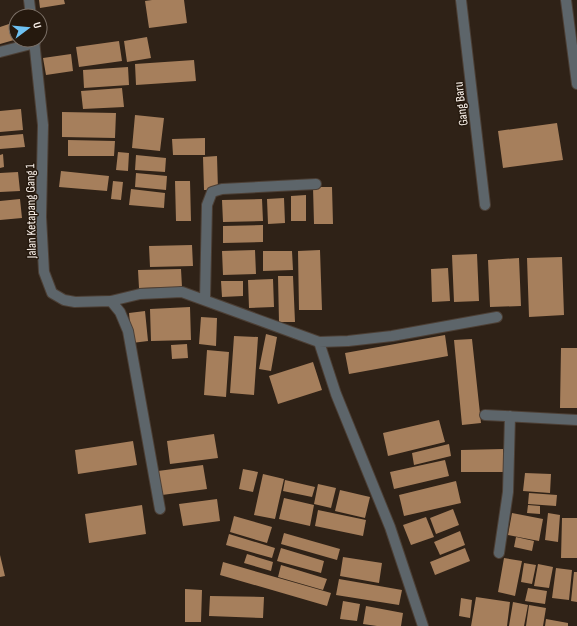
<svg xmlns="http://www.w3.org/2000/svg" width="577" height="626" viewBox="0 0 577 626" font-family="'Sofia Sans Condensed',sans-serif">
<style>
.building{fill:#a67f5c}
.lines{fill:none;stroke-linecap:round;stroke-linejoin:round}
.minor-casing{stroke:#4c3f35;stroke-width:12}
.minor{stroke:#5d656a;stroke-width:10}
.labels{text-anchor:middle;stroke-width:3;stroke-linejoin:round;paint-order:stroke}
.street-label{font-size:13px;fill:#fcf3ec;stroke:#25190e}
</style>
<rect width="100%" height="100%" fill="#2f2217"/>
<path class="building" d="M39,0h25l1,4 -25,4z
M152,0h32l3,23 -38,5 -4,-27z
M9,24l5,16 -14,4v-17z
M147,37l4,21 -24,4 -3,-21z
M119,41l3,20 -43,6 -3,-20z
M71,54l2,17 -27,4 -3,-17z
M194,60l2,21 -60,4 -1,-21z
M128,67l1,18 -45,3 -1,-18z
M122,88l2,19 -41,2 -2,-18z
M21,109l2,21 -23,2v-21z
M62,112l54,1 -1,25 -53,-1z
M135,115l29,3 -4,33 -28,-3z
M557,123l6,37 -60,8 -5,-37z
M23,134l2,13 -25,2v-13z
M205,138v17h-32l-1,-16z
M68,140l47,1 -1,15h-46z
M118,152l11,1 -1,18 -12,-1z
M3,154l1,13 -4,1v-13z
M136,155l30,3 -1,14 -30,-2z
M217,156l1,34h-14l-1,-33z
M61,171l48,5 -2,15 -48,-4z
M18,172l2,19 -20,1v-19z
M136,173l31,3 -1,14 -31,-3z
M113,181l10,1 -2,18 -10,-1z
M175,181h15l1,40h-15z
M313,187h19l1,37h-19z
M131,189l34,4 -1,15 -35,-3z
M306,195v26h-15v-25z
M284,198l1,25 -17,1 -1,-25z
M20,199l2,19 -22,2v-19z
M262,199l1,22 -40,1 -1,-22z
M263,225v17l-40,1v-17z
M192,245l1,21 -43,1 -1,-21z
M255,250l1,24 -33,1 -1,-24z
M320,250l2,60h-23l-1,-59z
M263,251h29l1,19 -30,1z
M477,254l2,47 -25,1 -2,-47z
M562,257l2,58 -35,2 -2,-59z
M519,258l2,48 -31,1 -2,-47z
M448,268l2,33 -18,1 -1,-33z
M181,269l1,18 -43,1 -1,-18z
M278,276h15l2,46h-16z
M273,279l1,28 -25,1 -1,-28z
M221,281h22v15l-21,1z
M190,307l1,33 -40,1 -1,-32z
M145,311l3,30 -16,2 -3,-30z
M201,317l16,1 -1,28 -17,-2z
M266,334l11,3 -6,34 -12,-2z
M445,335l3,21 -99,18 -4,-21z
M234,336l24,1 -4,58 -24,-2z
M472,339l9,84 -19,2 -8,-85z
M187,344l1,14 -16,1 -1,-14z
M561,348h16v60h-17z
M207,350l22,2 -3,45 -22,-2z
M313,362l9,28 -44,14 -9,-28z
M439,420l6,22 -57,14 -5,-23z
M214,434l4,24 -48,6 -3,-23z
M133,441l4,24 -59,9 -3,-24z
M449,444l2,12 -37,9 -2,-12z
M503,449v23h-42v-22z
M445,460l4,16 -55,13 -4,-17z
M203,465l4,24 -45,6 -4,-24z
M243,469l15,3 -5,20 -14,-3z
M525,473l26,1 -1,19 -27,-2z
M263,474l21,5 -9,40 -21,-4z
M285,480l30,7 -3,10 -29,-6z
M456,481l5,22 -57,13 -5,-21z
M318,484l18,4 -5,20 -17,-4z
M340,490l30,7 -5,21 -30,-7z
M529,493l28,2 -1,11 -28,-2z
M284,498l30,7 -4,21 -31,-7z
M217,499l3,22 -37,5 -4,-22z
M142,505l4,29 -57,9 -4,-29z
M528,505l12,1v8l-13,-1z
M453,509l6,16 -23,9 -6,-16z
M318,510l48,10 -3,16 -48,-10z
M512,513l31,6 -4,22 -31,-6z
M548,513l12,2 -2,27 -13,-2z
M234,516l38,11 -5,16 -37,-11z
M426,517l8,20 -23,8 -8,-20z
M562,518h15v40h-16z
M460,531l5,14 -25,10 -6,-13z
M284,533l56,16 -3,11 -56,-16z
M229,534l46,14 -3,10 -46,-13z
M516,537l18,4 -2,10 -18,-4z
M281,548l43,13 -3,12 -44,-12z
M465,548l5,13 -35,14 -5,-13z
M247,554l26,8 -2,9 -27,-8z
M0,555l5,21 -5,1z
M343,557l39,6 -3,20 -39,-7z
M504,558l18,3 -7,35 -17,-4z
M223,562l108,31 -4,13 -107,-31z
M524,563l12,2 -4,19 -11,-2z
M538,564l15,3 -4,21 -15,-2z
M281,565l46,14 -4,11 -45,-13z
M556,568l16,2 -3,30 -17,-2z
M574,572h3v30l-6,-1z
M339,579l63,11 -3,15 -63,-10z
M528,588l19,3 -2,13 -20,-3z
M185,589l17,1 -1,32h-16z
M210,596l54,1 -1,21 -54,-2z
M476,597l34,5 -3,24h-36z
M461,598l11,2 -2,18 -11,-2z
M343,601l17,3 -3,17 -17,-2z
M513,602l15,3 -4,21h-15z
M529,605l17,3 -3,18h-17z
M366,606l37,7 -2,13h-24l-14,-2z
M546,619l22,4v3h-23z"/>
<g class="lines">
<g class="minor-casing">
<path id="minor" d="M29,0l2,16
M461,0l24,205
M566,0l11,84
M34,40l9,85 -2,92 3,55 8,21 12,7 11,2 36,-1 29,-7 42,-2 137,50 29,-1 44,-5 105,-19
M0,52l35,-9
M205,300l2,-95 5,-13 10,-3 94,-5
M111,301l9,11 8,19 32,178
M319,342l17,52 54,133 33,99
M485,415l92,5
M499,553l9,-61 2,-76"/>
</g>
<use href="#minor" class="minor"/>
</g>
<g class="labels">
<g class="street-label">
<text transform="translate(460 104) rotate(-97)" y="5">Gang Baru</text>
<text transform="translate(30 211) rotate(-91)" y="5">Jalan Ketapang Gang 1</text>
</g>
</g>
<g transform="translate(28 28) rotate(74)"><circle r="19" fill="#25190e" stroke="#7b7067"/>
<path d="M0-3L7 15L0 10L-7 15Z" fill="#6ec2f3"/>
<text y="-6" font-size="11" font-weight="bold" text-anchor="middle" fill="#fcf3ec">U</text>
</g>
</svg>
